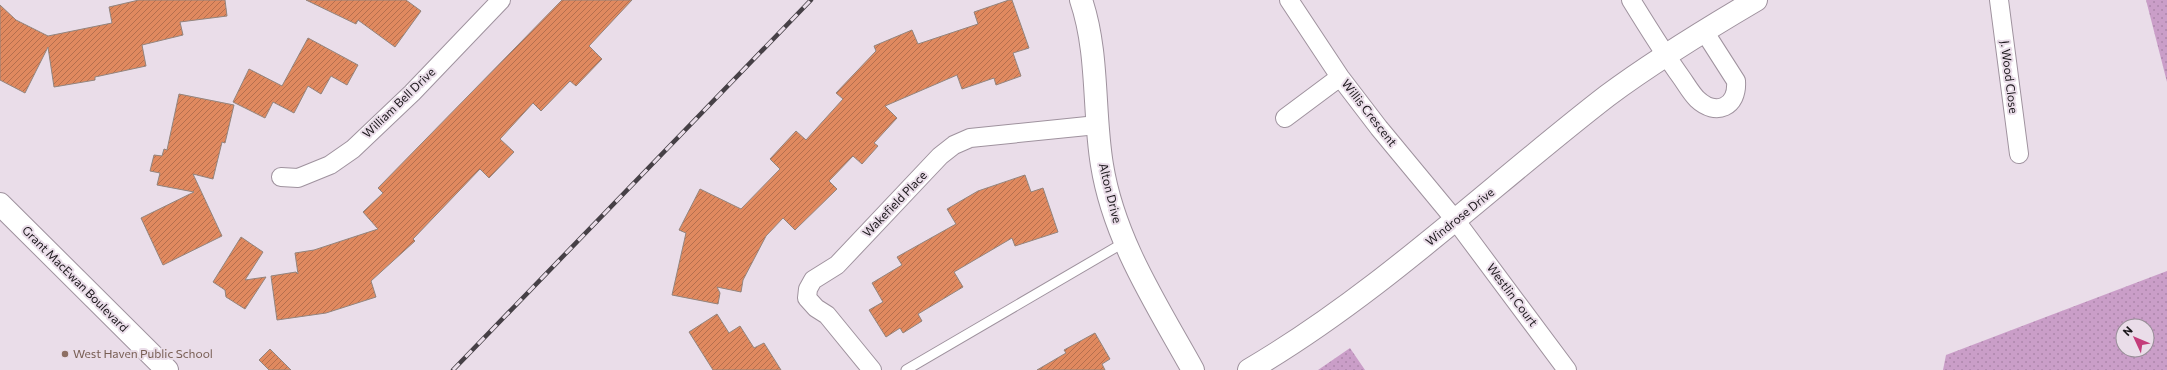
<svg xmlns="http://www.w3.org/2000/svg" width="2167" height="370" viewBox="0 0 2167 370" font-family="Commissioner,sans-serif">
<style>
.park{fill:url(#park-dots);fill-rule:evenodd}
.building{fill:url(#building-hatch);stroke:#93847d}
.lines{fill:none;stroke-linecap:round;stroke-linejoin:round}
.lane-casing{stroke:#9f929e;stroke-width:11}
.street-casing{stroke:#9f929e;stroke-width:20}
.secondary-casing{stroke:#9f929e;stroke-width:24}
.lane{stroke:#fff;stroke-width:9}
.street{stroke:#fff;stroke-width:18}
.secondary{stroke:#fff;stroke-width:22}
.rail-casing{stroke:#464046;stroke-width:4.5}
.rail{stroke:#eadde9;stroke-width:3;stroke-dasharray:9;stroke-linecap:butt}
.education-dot{fill:#8d6e63;stroke:#eadde9;stroke-width:1.5}
.labels{text-anchor:middle;stroke-width:4;stroke-linejoin:round;paint-order:stroke}
.street-label{font-size:12px;fill:#1b171b;stroke:#eadde9}
.education-label{font-size:12px;fill:#785e54;stroke:#eadde9;text-anchor:start}
</style>
<defs>
<pattern id="park-dots" width="8" height="8" patternUnits="userSpaceOnUse"><rect width="8" height="8" fill="#ca9ec8"/><path d="M2 2h.1M6 6h.1" fill="none" stroke="#ad87ab" stroke-width="1.8" stroke-linecap="round"/></pattern>
<pattern id="building-hatch" width="6" height="6" patternUnits="userSpaceOnUse"><rect width="6" height="6" fill="#e0895f"/><path d="M-1 1l2-2M0 6l6-6M5 7l2-2" fill="none" stroke="#b56f4e"/></pattern>
</defs>
<rect width="100%" height="100%" fill="#eadde9"/>
<path class="park" d="M2146,0h21v82z
M2167,271v99h-224l3,-15zM2123,326h24v24h-24z
M1350,348l15,22h-48h1z"/>
<path class="building" d="M139,0h86l2,16 -47,6 3,13 -41,10 4,21 -51,11v3l-41,7 -6,-40 -23,46 -25,-13v-75l16,15 32,16 64,-13 -3,-16z
M306,0h100l15,11 -26,36 -37,-27 -2,4z
M562,0h70l-43,46 13,13 -26,27 -6,-5 -29,30 -8,-8 -33,36 14,13 -25,26 -9,-9 -67,70 2,2 -44,40 5,16 -50,16 -49,7 -6,-44 25,-4 2,2 -3,-21 19,-3 64,-21 -15,-17 20,-19 -5,-5z
M1009,0h3l17,48 -16,5 8,23 -25,9 -2,-7 -32,11 -5,-14 -72,31 12,12 -23,25 4,3 -16,18 -9,-8 -24,25 8,8 -42,41 -12,-12 -17,18 -23,44 -2,12 -24,-5 3,6 -2,11 -46,-9 14,-62 -7,-3 21,-41 41,20 39,-40 -10,-10 26,-28 10,9 37,-41 -7,-6 40,-42 -2,-5 38,-16 6,14 60,-20 -4,-12z
M308,38l50,27 -11,20 -16,-9 -10,18 -13,-8 -14,27 -21,-11 -8,16 -32,-16 16,-33 33,17z
M179,94l55,11 -9,38 -3,-1 -9,37 -20,-5 29,62 -59,29 -22,-47 53,-26 -37,-7 3,-12 -10,-2 4,-16 8,1 2,-7 3,1z
M1025,175l6,17 12,-4 15,44 -43,14 -3,-8 -58,34 9,15 -45,27 4,7 -19,12 -3,-5 -14,9 -17,-27 14,-8 -11,-19 30,-18 -5,-8 59,-33 -9,-15 31,-18z
M241,237l22,15 -18,28 21,-3 -21,32 -19,-12 -1,-7 -12,-8z
M717,314l12,19 11,-7 14,22 10,-5 17,27h-68l-24,-38z
M1095,333l15,26 -8,5 3,6h-68l29,-17 -2,-3z
M270,349l21,21h-22l-10,-10z"/>
<g class="lines">
<g class="lane-casing">
<path id="lane" d="M906,370l219,-128"/>
</g>
<g class="street-casing">
<path id="street" d="M1289,0l51,77 39,51 77,93 111,149
M1631,0c16,26 32,52 50,77 5,7 10,16 16,22 19,18 41,8 39,-18l-32,-50
M1999,0l20,154
M1285,118l55,-41
M281,177l17,1 32,-13 23,-16 59,-56 89,-93
M872,370l-45,-55 -11,-7 -9,-10 1,-9 5,-9 24,-15 103,-109 14,-11 16,-7 127,-13"/>
</g>
<g class="secondary-casing">
<path id="secondary" d="M1081,0c18,53 12,111 21,165 12,75 55,140 91,205
M0,204l167,166
M1249,370c130,-76 239,-182 358,-274 47,-35 98,-66 149,-96"/>
</g>
<use href="#lane" class="lane"/>
<use href="#street" class="street"/>
<use href="#secondary" class="secondary"/>
<g class="rail-casing">
<path id="rail" d="M453,370l358,-370"/>
</g>
<use href="#rail" class="rail"/>
</g>
<circle class="education-dot" cx="65" cy="354" r="4"/>
<g class="labels">
<g class="street-label">
<text transform="translate(2009 77) rotate(83)" y="4">J. Wood Close</text>
<text transform="translate(399 103) rotate(-44)" y="4">William Bell Drive</text>
<text transform="translate(1369 113) rotate(52)" y="4">Willis Crescent</text>
<text transform="translate(1110 193) rotate(76)" y="4">Alton Drive</text>
<text transform="translate(895 204) rotate(-46)" y="4">Wakefield Place</text>
<text transform="translate(1460 217) rotate(-39)" y="4">Windrose Drive</text>
<text transform="translate(75 279) rotate(45)" y="4">Grant MacEwan Boulevard</text>
<text transform="translate(1512 295) rotate(53)" y="4">Westlin Court</text>
</g>
<g class="education-label">
<text x="73" y="358">West Haven Public School</text>
</g>
</g>
<g transform="translate(2135 338) rotate(314)"><circle r="19" fill="#eadde9" stroke="#978e97"/>
<path d="M0-3L7 15L0 10L-7 15Z" fill="#c43c7a"/>
<text y="-6" font-size="11" font-weight="bold" text-anchor="middle" fill="#1b171b">N</text>
</g>
</svg>
